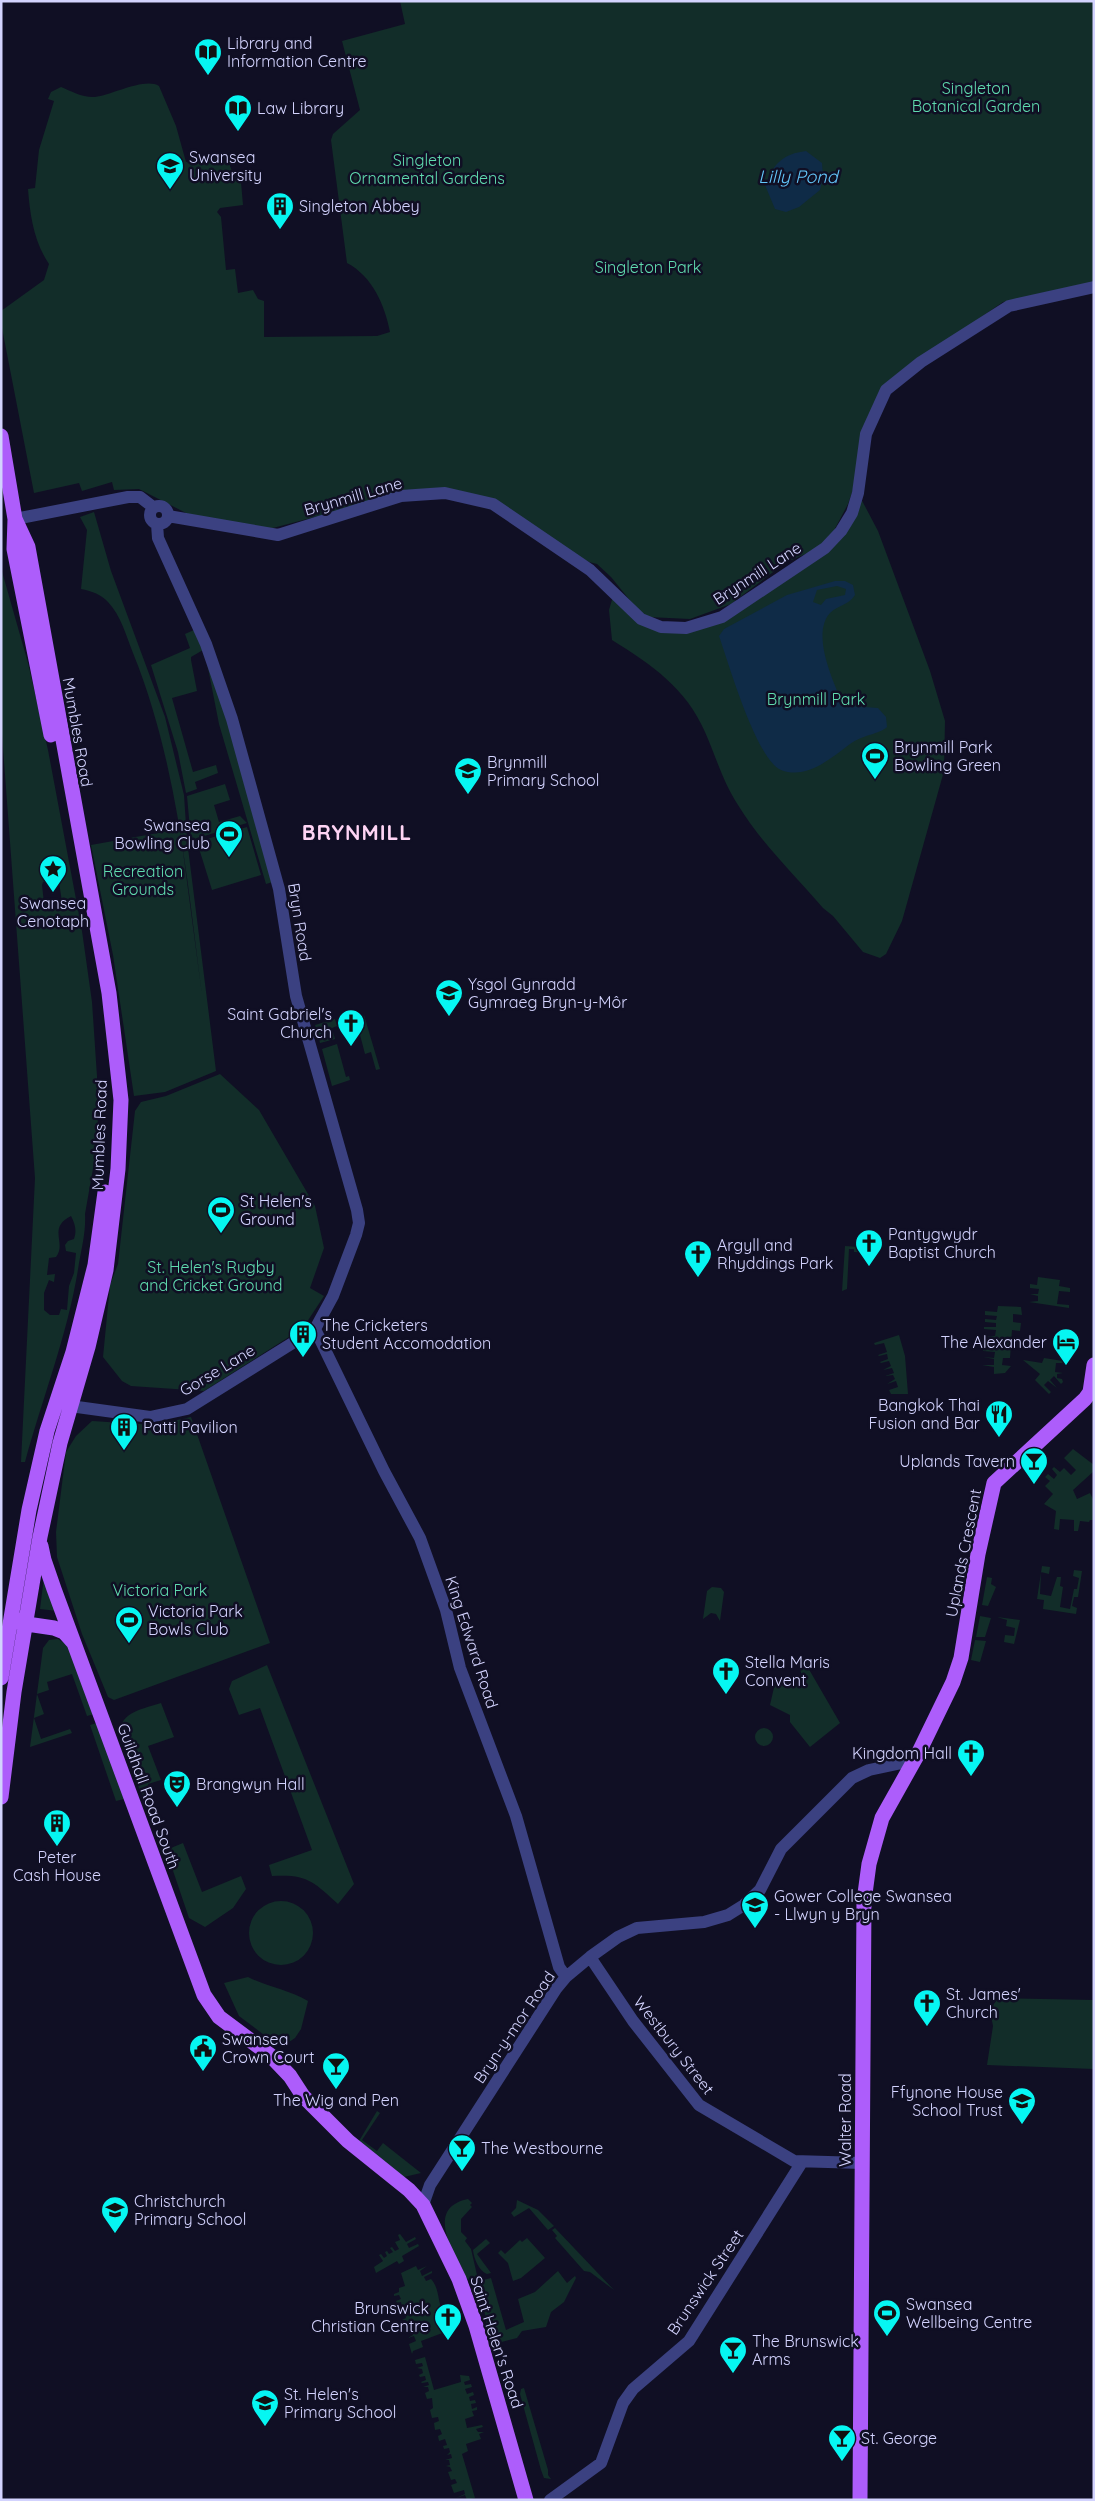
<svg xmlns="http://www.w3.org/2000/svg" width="1095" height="2501" viewBox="0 0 1095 2501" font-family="Quicksand,sans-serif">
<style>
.green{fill:#122d29;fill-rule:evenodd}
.water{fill:#0f2b47;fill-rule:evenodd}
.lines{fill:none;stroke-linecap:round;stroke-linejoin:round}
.minor{stroke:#3b4181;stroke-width:12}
.major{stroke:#ad5dfb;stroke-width:15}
.labels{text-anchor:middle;stroke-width:5;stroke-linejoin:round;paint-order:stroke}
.poi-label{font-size:16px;fill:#d3d3fe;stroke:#100f24;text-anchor:start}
.park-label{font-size:16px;fill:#60dcaf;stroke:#100f24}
.street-label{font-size:16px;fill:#d3d3fe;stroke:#100f24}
.water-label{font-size:18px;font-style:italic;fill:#63c7fb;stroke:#100f24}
.district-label{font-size:21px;font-weight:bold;letter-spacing:1px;fill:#fed4f4;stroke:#100f24}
</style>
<rect width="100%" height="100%" fill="#100f24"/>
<path class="green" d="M400,1h694v284l-91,17 -112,77 -43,125 -18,34 -18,13 -27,12 -54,41 -41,15 -42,-2 -11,-8 -26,-32 -14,-13 -8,-2 -119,-69 -117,14 -84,22 -81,-15 -49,-25 -25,1 -2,-8 -30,9 -3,-8 -45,10 -33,-170v-12l43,-31 5,-16c-15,-22 -19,-49 -21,-75l7,-1 4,-38 15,-49 -6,-2 3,-7 10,-5c10,4 22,11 34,10 17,-2 50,-20 64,-11l17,40 10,36 20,-6 2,4 18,-4 8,20 7,6 2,23 -23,3 -3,4 4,5 5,53 9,-1 3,24 15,-3 5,9 6,2v36l113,-1 13,-4c-5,-27 -18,-56 -43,-69l-16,-123 2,-6 27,-24 -18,-69 63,-17z
M858,493l20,38 52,140 15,50 -1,50 -42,150 -16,33 -6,4 -17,-6 -30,-36 -10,-8c-28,-33 -62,-65 -85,-103 -15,-23 -22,-48 -33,-73 -19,-44 -53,-67 -93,-92l-3,-30 5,-17 47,34 60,-10 104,-69z
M94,512l17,59 54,146 19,78 3,45 29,231 -51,21 -31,4 -21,-141 -22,-110 89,-16 22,166c-15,-116 -25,-233 -69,-342 -7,-18 -12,-37 -25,-51 -7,-8 -17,-11 -27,-13l6,-59 -7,-13z
M1,568l27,95 20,87 34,181 10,71 5,74 1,64 -13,74c1,16 -3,33 -6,49 -10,68 -36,133 -54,199h-4l14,-284 -34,-457zM56,879l3,3 3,20 -15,3 -3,-2 -2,-18 1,-3zM71,1216c4,8 6,14 3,23l-6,2 -3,4 1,6 10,2 -2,20 -5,13 -2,24 -6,-1 -2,6h-9l-6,-5v-17l5,-13 5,2 1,-8 -8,1 2,-17 7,-1c11,-14 -9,-29 15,-41z
M194,630l9,20 -12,7v3l6,31 -25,7 21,74 23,-7 2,8 -23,9 2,7 -11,4 -8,-41 -27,-87 39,-17 -5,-14z
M207,663l22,56 44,163 -7,2 -47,-160z
M225,784l5,16 -16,5 5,17 21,-6 7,7 -56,17 -4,-44z
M247,827l14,48 -49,15 -15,-48z
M364,1015l16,54 -4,1 -5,-18 -6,2 -6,-23z
M335,1019l2,7 -5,2 3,11 -15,4 -5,-18z
M337,1044l9,33 3,-1 1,4 -18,6 -10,-37z
M220,1074l39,36 56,96 9,42 -14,40 14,8 -21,32 -99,63 -73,-5 -9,-5 -19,-24 7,-72 8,-21 17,-153 6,-9 25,-6z
M845,1246l26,2 -1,5 -16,-1v-3h-5l-2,40 -5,2z
M1038,1277l22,3 -1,6 11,2v4l-11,-1 -2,13 12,1v3l-40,-6 9,-1v-5l-8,-2h8l1,-5 -9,-1v-4l7,1z
M998,1306l23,1 1,8 -9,-1v8l8,1 -1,8 -8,-1 -2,28h-7l-1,7 9,1 -6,7 -11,1v-7l-12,-2h12v-6l-11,-2 11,1 1,-6 -12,-1v-2l11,1 1,-5 -11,-1v-1l11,1 1,-6 -12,-1 11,-1 1,-6 -12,-1v-2h12v-4l-11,-1v-3l11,1 1,-4 -12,-1v-4l12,1z
M899,1335l6,21 3,38h-17l-2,-4 9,-3 -2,-6 -9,3 8,-5 -2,-4 -8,1 9,-3 -2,-5 -9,2 8,-4 -2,-5 -8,2 -1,-1 8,-3 -1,-5 -8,2 -1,-1 9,-3 -3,-9 -9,2 -1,-2z
M1044,1358l19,3v2h-7l-1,9 8,1 -6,1v4l5,1 1,3 -2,2 -7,-8 -4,4 7,8 -9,-7 -4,4 7,7 -2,2 -14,-14 5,-6 -17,-14 19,3z
M191,1417l79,226 -156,57 -6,-3 -26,-63 -25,-77 -1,-25 10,-80 10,-16 16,-15 63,4z
M1073,1449l21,16v6l-21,19 4,9 13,-6 4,8v19h-4l-1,2 -9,-1 -2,10h-4v-11l-14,-1 -1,11 -5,-1 2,-18 -12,-7 9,-10 -8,-8 5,-5 -5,-4 3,-3 6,5 3,-4 -5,-6 2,-2 6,5 4,-4 7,7 5,-5 -12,-12z
M1042,1566l8,1 -1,7 -8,-2 -1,22 11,2 6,-19h4l-1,9 3,1 -3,20 10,2 4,-20h3l2,-11 -6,-2 1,-6 8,1 -4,26h-4l-2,9 5,2 -1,6 -33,-5 1,-9 -7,-1z
M44,1577l13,34 -17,-2z
M987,1577l5,1 -1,6 5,3 -8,19 -6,-1z
M712,1587l9,1 3,4 -4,29 -4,-7 -5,-1 -8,6 4,-28z
M980,1616l11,2 -6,19h-9z
M997,1617l23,3 -6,24 -10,-2 1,-7 9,1 1,-8 -9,-2 1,-6z
M58,1639l12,8 24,67 -7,2 -15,-42 -25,8 2,8 -12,4 7,20 -10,4 7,21 29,-10 2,4 -42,14 13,-99 6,-8z
M975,1640l11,1 -6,21 -9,-2z
M803,1659l37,64 -30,24 -20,-25v-7l-20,-10 5,-22 16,1 11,-6 -3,-15z
M267,1665l87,219 -16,20c-25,-23 -31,-30 -66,-28l-3,-11 43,-15 -52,-142 -21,7 -10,-26 3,-8z
M161,1703l13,34 -26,9 13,34 -13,4 3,12 -3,1 -7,-3 -21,-62c1,-21 24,-23 41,-29z
M97,1723l27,76 -8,2 -26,-76z
M755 1737a9 9 0 1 1 18 0a9 9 0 1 1-18 0Z
M183,1843l19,49 39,-16 5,13 -13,19 -28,19 -16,-9 -23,-68z
M249 1933a32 32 0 1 1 64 0a32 32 0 1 1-64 0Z
M248,1977c20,10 41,13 60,24l-7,28 -6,9 -9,6h-10l-37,-28 -15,-33z
M998,1998l96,2v69l-107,-4 6,-39 -3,-16z
M377,2111l3,2 -18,27 15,11 6,-8 38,30 -17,4 -45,-36z
M468,2199l4,4 -2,2 2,2 -11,12v13l6,6 -2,3 6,8 6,26 -7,6 -6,-5c-11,-26 -39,-68 4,-77z
M517,2200l21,10 16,16 -6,4 -19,-22 -15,9 -3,-4 5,-5z
M555,2228l59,62 -24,-18 -6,-1 -29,-33 2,-2 -5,-6z
M400,2234l6,8 9,-5 1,2 -9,5 2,4 9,-4 1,2 -17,10 2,5 -5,3 -2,-3 -21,12 -2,-6 9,-6 -4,-6 2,-1 3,4 3,-2 -2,-4 2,-1 2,3 4,-2 -3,-4 2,-1 3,4 4,-2 -4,-7 5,-2 -2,-5z
M527,2238l18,20 -24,20 -8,3 -5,-18 -10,-10 3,-3 4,4 15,-14 2,2z
M486,2239l4,4 -13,11 14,19 -4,1c-8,-3 -13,-15 -14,-24z
M416,2266l2,4 9,-4 -7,5 2,5 10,-5v2l-8,4 2,4 5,-2c8,8 7,23 11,31 2,3 4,4 6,9l-5,2 1,5 7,-2 2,5 -32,12 2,6 -10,4 -1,3 -3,-10 7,-3 -2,-5 -6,2 5,-3 -1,-3h-7l10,-4 -1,-4 -10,3 4,-3 -2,-4h-4l4,-2 -1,-4 -5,1 4,-3 -1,-4h-5l4,-2 -1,-4 -4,1 -1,-2 5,-2 -2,-4 -5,1v-2l5,-2v-4l6,-2 -4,-13z
M558,2271l9,12 8,-7 1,2 -12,24 -13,10 -5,15 -24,4 -5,7 -27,7 -5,-31 -14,-31 20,-5 15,52 18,-8 -6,-23 17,-7z
M425,2357l9,33 27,-8 -1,-7 9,1 1,4 -6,2 1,3 6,-1 1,3 -7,2 2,5 6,-2 1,3 -5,2 1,4 5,-1 1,3 -5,1 1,5 5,-2v3l-5,1 2,5 -9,3 2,9 15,-3 1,2 -7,2 2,3h6l-5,2 2,5 -15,5 2,7 -6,3 13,44 -8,2 -2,-5 -9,3 9,-4 -1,-4 -10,3 -3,-8 6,-2 -2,-4 -4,1 -3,-8 4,-1 -2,-4 -4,-1 4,-1 -1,-5h-4l7,-2 -1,-4 -4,1 3,-3 -1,-4 -5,1 -1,-3 4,-1 -2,-6 -6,2 -1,-5 4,-2 -2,-5 -5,1 -1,-7 5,-2 -1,-4 -6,1 -2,-8 3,-2 -1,-10 -5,1 -2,-6 4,-2 -1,-4h-5l6,-2 -1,-3 -6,1 -1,-1 5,-2 -1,-4 -5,1 -1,-2 4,-2 -1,-4 -5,-1 6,-2 -1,-3 -6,1 -1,-4z
M524,2388l24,82v5l3,4 -7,-1 -3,-8 -21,-76 1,-5z"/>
<path class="water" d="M806,151l16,12 1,14 -3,13 -21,17 -13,5 -11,-3 -10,-24c9,-22 18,-31 41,-34z
M835,581h10l8,4 2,10c-6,10 -17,10 -25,18 -19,21 3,68 12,89l8,4 28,2 8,9 1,10c-7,7 -25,8 -37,17 -19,14 -43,36 -69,26 -25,-11 -52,-106 -62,-134l5,-7 63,-34zM837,586l9,3 -1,6 -19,4 -5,6 -8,-3 4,-12z"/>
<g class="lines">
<path class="minor" d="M150 515a9 9 0 1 1 18 0a9 9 0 1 1-18 0Z
M168,516l110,19 123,-39 44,-3 48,11 97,66 51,49 20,8 25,1 36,-11 103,-69 16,-17 11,-18 6,-20 8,-59 20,-44 35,-28 88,-56 85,-19
M15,519l113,-22h12l13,10
M315,1329l69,142 36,67 26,72 14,58 56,148 43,151 7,10
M70,1406l80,11 37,-8 128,-80 18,-33 23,-61 3,-12 -2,-13 -61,-214 -17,-107 -47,-170 -26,-75 -48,-106 -1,-14
M590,1957l43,64 66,84 95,56 68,2
M423,2205l7,-20 126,-196 10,-12 24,-20 28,-20 19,-9 67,-6 24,-7 16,-10 16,-15 21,-41 71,-71 17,-8 33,-7 8,5
M550,2500l51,-37 22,-60 10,-14 56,-48 113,-179"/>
<path class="major" d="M1,436l14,83 -1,30 37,186
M41,1546l3,14 10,29 150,406 15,22 51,38 20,21 13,20 45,45 61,49 14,15 36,74 17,47 50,174
M19,1620l1,3 34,5 10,4 9,10
M1,1678l28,-168 18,-79 26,-79 22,-87 10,-73
M1,1797l13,-105 26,-155 20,-94 28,-96 18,-77 12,-101 3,-69 -12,-107 -81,-446 -13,-28
M860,2500l4,-599 5,-37 13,-46 37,-66 34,-70 8,-24 17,-104 16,-71 91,-84 5,-7 4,-27"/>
</g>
<defs>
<g id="library-pin" transform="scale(1.4375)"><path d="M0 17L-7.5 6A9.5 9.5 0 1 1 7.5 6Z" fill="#06f6f2" stroke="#100f24"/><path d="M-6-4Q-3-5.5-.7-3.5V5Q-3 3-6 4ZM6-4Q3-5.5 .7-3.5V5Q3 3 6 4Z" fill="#111"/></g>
<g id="university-pin" transform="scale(1.4375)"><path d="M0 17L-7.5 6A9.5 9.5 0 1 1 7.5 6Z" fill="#06f6f2" stroke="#100f24"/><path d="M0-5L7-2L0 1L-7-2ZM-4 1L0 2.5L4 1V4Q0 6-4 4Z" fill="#111"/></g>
<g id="building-pin" transform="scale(1.4375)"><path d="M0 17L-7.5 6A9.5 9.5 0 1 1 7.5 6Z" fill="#06f6f2" stroke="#100f24"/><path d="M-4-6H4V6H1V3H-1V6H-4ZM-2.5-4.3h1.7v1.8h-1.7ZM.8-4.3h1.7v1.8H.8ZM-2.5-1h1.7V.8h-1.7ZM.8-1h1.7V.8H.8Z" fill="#111"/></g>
<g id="stadium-pin" transform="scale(1.4375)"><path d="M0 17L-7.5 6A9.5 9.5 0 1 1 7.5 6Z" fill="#06f6f2" stroke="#100f24"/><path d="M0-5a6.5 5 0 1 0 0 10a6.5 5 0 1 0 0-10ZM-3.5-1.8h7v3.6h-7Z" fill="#111"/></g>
<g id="school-pin" transform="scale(1.4375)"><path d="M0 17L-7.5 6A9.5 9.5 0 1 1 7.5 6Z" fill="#06f6f2" stroke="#100f24"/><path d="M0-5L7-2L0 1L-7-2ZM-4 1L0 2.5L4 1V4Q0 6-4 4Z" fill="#111"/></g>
<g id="sight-pin" transform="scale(1.4375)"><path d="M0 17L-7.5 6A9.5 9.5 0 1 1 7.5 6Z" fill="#06f6f2" stroke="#100f24"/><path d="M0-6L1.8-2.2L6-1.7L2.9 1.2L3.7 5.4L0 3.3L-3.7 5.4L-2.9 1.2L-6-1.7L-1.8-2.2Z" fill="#111"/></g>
<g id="church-pin" transform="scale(1.4375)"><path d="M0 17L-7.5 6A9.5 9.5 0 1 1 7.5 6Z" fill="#06f6f2" stroke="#100f24"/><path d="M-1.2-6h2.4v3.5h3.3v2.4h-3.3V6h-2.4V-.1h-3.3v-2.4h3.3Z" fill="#111"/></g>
<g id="hotel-pin" transform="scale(1.4375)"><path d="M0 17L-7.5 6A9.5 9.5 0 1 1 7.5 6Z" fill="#06f6f2" stroke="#100f24"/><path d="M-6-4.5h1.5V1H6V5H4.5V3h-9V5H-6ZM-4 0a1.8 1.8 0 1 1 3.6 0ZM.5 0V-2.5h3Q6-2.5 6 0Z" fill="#111"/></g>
<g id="restaurant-pin" transform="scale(1.4375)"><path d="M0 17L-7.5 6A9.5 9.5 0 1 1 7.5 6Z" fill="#06f6f2" stroke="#100f24"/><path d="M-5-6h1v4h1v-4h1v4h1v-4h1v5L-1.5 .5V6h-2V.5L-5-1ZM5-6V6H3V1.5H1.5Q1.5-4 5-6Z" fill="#111"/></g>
<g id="bar-pin" transform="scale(1.4375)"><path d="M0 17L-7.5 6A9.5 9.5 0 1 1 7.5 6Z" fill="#06f6f2" stroke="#100f24"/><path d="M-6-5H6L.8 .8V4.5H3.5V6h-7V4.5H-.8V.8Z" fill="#111"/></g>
<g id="theatre-pin" transform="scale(1.4375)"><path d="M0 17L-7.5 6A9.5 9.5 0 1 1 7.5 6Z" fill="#06f6f2" stroke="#100f24"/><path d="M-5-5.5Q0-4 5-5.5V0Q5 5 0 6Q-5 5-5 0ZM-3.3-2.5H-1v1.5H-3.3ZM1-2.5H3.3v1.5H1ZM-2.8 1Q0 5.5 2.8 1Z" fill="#111"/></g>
<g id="civic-pin" transform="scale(1.4375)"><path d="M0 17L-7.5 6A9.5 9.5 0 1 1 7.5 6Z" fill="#06f6f2" stroke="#100f24"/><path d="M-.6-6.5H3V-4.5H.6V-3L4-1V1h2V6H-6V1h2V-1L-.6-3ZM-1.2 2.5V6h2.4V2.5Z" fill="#111"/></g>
</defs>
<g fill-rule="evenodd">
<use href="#library-pin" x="208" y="52"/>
<use href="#library-pin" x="238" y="108"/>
<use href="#university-pin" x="170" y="166"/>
<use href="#building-pin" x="280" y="206"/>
<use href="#stadium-pin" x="875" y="756"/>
<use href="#school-pin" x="468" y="771"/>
<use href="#stadium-pin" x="229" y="834"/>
<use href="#sight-pin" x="53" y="869"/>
<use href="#school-pin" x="449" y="993"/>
<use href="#church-pin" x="351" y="1023"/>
<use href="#stadium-pin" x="221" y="1210"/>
<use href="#church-pin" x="869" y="1243"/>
<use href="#church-pin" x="698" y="1254"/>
<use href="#building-pin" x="303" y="1334"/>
<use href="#hotel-pin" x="1066" y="1342"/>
<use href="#restaurant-pin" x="999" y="1414"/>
<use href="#building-pin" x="124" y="1427"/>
<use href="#bar-pin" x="1034" y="1461"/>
<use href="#stadium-pin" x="129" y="1620"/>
<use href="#church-pin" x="726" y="1671"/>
<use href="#church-pin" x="971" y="1753"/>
<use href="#theatre-pin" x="177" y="1784"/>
<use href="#building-pin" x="57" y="1823"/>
<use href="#university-pin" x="755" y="1905"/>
<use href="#church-pin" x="927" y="2003"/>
<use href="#civic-pin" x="203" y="2048"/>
<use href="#bar-pin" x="336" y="2066"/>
<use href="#school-pin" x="1022" y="2101"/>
<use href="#bar-pin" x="462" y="2148"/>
<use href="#school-pin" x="115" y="2210"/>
<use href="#stadium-pin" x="887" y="2313"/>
<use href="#church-pin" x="448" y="2317"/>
<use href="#bar-pin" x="733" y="2350"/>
<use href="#school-pin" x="265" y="2403"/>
<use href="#bar-pin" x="842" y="2438"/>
</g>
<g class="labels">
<g class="poi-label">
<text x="227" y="49">Library and<tspan x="227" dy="18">Information Centre</tspan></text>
<text x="257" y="114">Law Library</text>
<text x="189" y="163">Swansea<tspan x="189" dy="18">University</tspan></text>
<text x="299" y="212">Singleton Abbey</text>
<text x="894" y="753">Brynmill Park<tspan x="894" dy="18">Bowling Green</tspan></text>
<text x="487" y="768">Brynmill<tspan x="487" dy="18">Primary School</tspan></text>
<text x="210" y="831" text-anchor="end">Swansea<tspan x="210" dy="18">Bowling Club</tspan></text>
<text x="53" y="909" text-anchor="middle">Swansea<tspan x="53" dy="18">Cenotaph</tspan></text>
<text x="468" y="990">Ysgol Gynradd<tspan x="468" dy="18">Gymraeg Bryn-y-Môr</tspan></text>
<text x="332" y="1020" text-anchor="end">Saint Gabriel's<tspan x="332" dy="18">Church</tspan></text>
<text x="240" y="1207">St Helen's<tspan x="240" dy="18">Ground</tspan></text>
<text x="888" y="1240">Pantygwydr<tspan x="888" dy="18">Baptist Church</tspan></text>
<text x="717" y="1251">Argyll and<tspan x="717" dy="18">Rhyddings Park</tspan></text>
<text x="322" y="1331">The Cricketers<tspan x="322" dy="18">Student Accomodation</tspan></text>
<text x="1047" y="1348" text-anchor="end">The Alexander</text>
<text x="980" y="1411" text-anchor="end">Bangkok Thai<tspan x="980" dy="18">Fusion and Bar</tspan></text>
<text x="143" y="1433">Patti Pavilion</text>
<text x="1015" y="1467" text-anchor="end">Uplands Tavern</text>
<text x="148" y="1617">Victoria Park<tspan x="148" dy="18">Bowls Club</tspan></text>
<text x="745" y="1668">Stella Maris<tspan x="745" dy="18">Convent</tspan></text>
<text x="952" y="1759" text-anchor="end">Kingdom Hall</text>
<text x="196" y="1790">Brangwyn Hall</text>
<text x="57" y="1863" text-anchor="middle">Peter<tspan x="57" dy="18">Cash House</tspan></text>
<text x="774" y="1902">Gower College Swansea<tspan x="774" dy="18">- Llwyn y Bryn</tspan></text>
<text x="946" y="2000">St. James'<tspan x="946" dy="18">Church</tspan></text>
<text x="222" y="2045">Swansea<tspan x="222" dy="18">Crown Court</tspan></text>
<text x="1003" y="2098" text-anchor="end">Ffynone House<tspan x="1003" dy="18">School Trust</tspan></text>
<text x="336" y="2106" text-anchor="middle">The Wig and Pen</text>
<text x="481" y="2154">The Westbourne</text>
<text x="134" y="2207">Christchurch<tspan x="134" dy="18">Primary School</tspan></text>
<text x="906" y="2310">Swansea<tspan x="906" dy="18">Wellbeing Centre</tspan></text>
<text x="429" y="2314" text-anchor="end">Brunswick<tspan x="429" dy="18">Christian Centre</tspan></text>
<text x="752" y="2347">The Brunswick<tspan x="752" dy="18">Arms</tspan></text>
<text x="284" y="2400">St. Helen's<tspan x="284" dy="18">Primary School</tspan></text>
<text x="861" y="2444">St. George</text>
</g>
<g class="park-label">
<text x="976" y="94">Singleton<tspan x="976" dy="18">Botanical Garden</tspan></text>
<text x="427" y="166">Singleton<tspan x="427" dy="18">Ornamental Gardens</tspan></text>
<text x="648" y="273">Singleton Park</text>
<text x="816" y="705">Brynmill Park</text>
<text x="143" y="877">Recreation<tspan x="143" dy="18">Grounds</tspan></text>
<text x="211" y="1273">St. Helen's Rugby<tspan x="211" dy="18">and Cricket Ground</tspan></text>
<text x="160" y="1596">Victoria Park</text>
</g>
<g class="street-label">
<text transform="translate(353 496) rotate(-16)" y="6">Brynmill Lane</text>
<text transform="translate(757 573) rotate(-33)" y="6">Brynmill Lane</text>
<text transform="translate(78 732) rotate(80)" y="6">Mumbles Road</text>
<text transform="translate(300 922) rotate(81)" y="6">Bryn Road</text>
<text transform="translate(99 1135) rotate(-88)" y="6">Mumbles Road</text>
<text transform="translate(217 1370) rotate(-31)" y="6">Gorse Lane</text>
<text transform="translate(963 1553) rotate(-79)" y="6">Uplands Crescent</text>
<text transform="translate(472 1642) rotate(72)" y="6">King Edward Road</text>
<text transform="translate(149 1796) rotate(70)" y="6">Guildhall Road South</text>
<text transform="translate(514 2027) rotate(-56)" y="6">Bryn-y-mor Road</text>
<text transform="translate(674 2045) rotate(52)" y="6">Westbury Street</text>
<text transform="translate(845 2120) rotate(-90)" y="6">Walter Road</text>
<text transform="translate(705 2282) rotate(-56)" y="6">Brunswick Street</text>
<text transform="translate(497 2342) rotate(72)" y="6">Saint Helen's Road</text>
</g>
<g class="water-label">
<text x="798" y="183">Lilly Pond</text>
</g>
<g class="district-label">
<text x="357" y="840">BRYNMILL</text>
</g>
</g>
<rect width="1095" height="2501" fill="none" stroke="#d3d3fe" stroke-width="5"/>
</svg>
